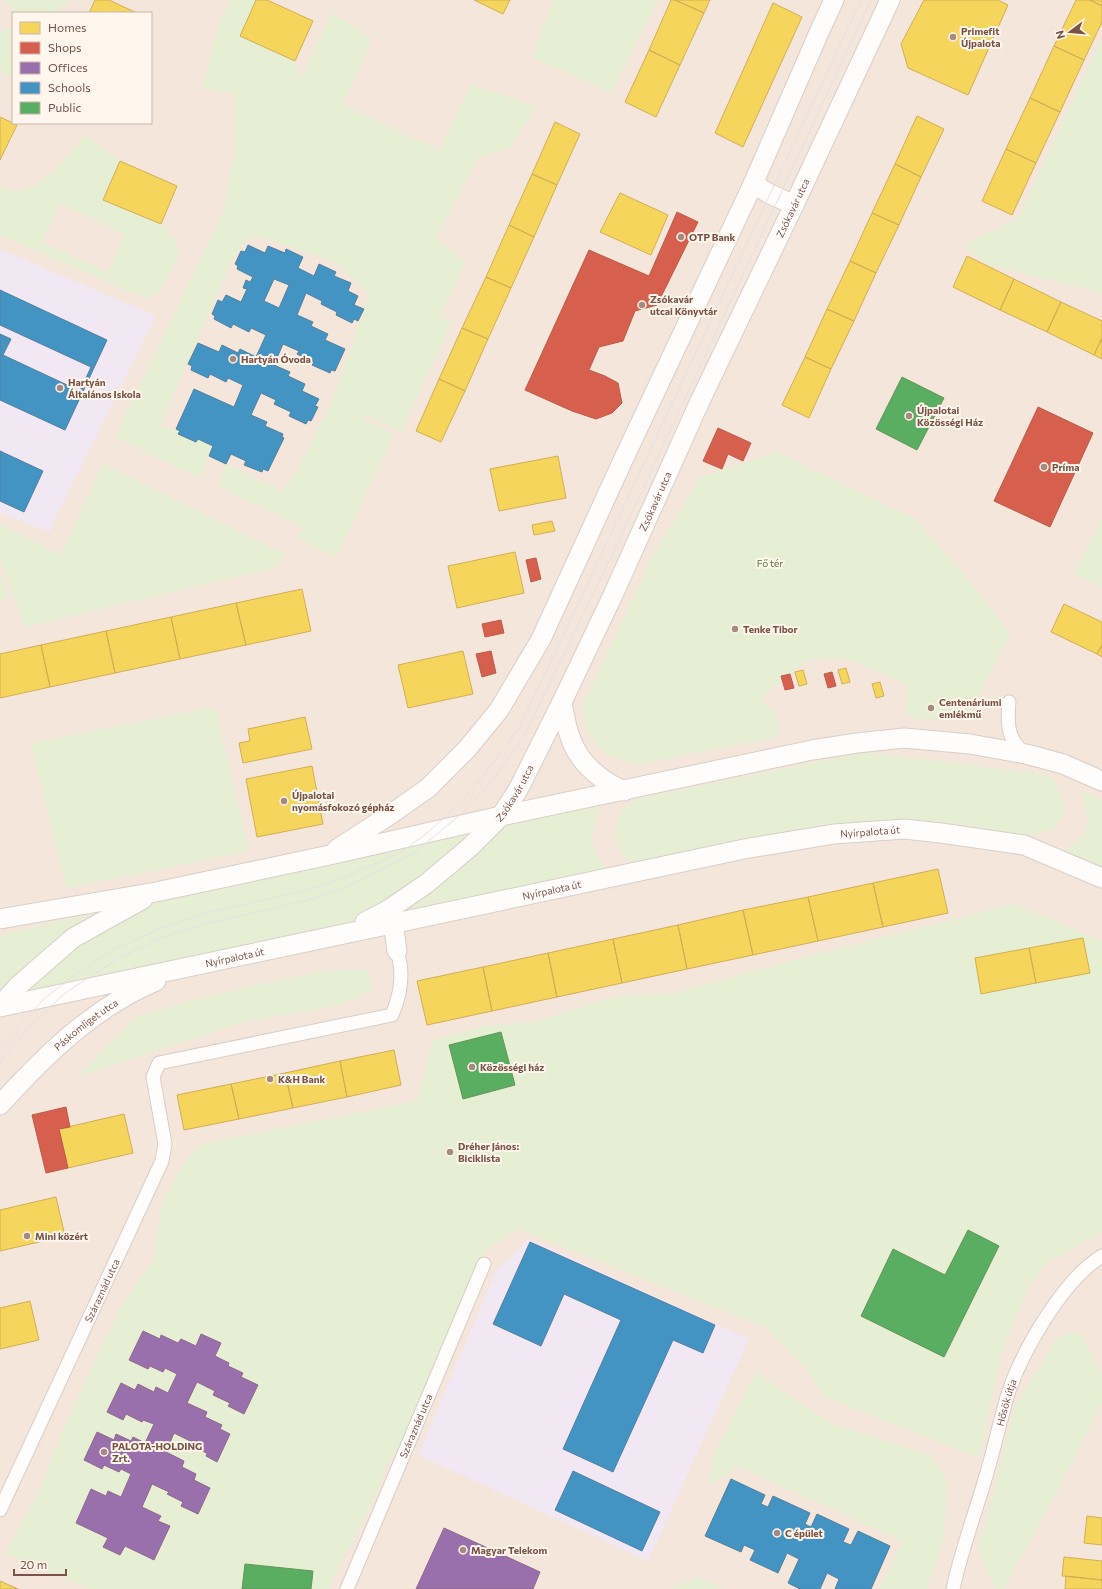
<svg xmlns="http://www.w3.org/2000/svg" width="1102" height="1589" viewBox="0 0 1102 1589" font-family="Commissioner,sans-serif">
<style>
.residential{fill:#f4e6da;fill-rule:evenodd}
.education{fill:#f2e8f3}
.green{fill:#e6efd3;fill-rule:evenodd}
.homes{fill:#f6d55c;stroke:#d1ae56}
.shops{fill:#d6604d;stroke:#ba5c4b}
.offices{fill:#9970ab;stroke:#90678d}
.schools{fill:#4393c3;stroke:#54809e;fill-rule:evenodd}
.public{fill:#5aae61;stroke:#649359}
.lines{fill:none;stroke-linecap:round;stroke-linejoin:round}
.street-casing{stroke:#d7cdc7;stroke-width:15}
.secondary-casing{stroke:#d9cec8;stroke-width:21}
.street{stroke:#fefdfc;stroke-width:13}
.secondary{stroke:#fefdfc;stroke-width:19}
.tram{stroke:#e4e1e5;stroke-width:1}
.poi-dot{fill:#a68a80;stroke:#fff6ed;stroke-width:1.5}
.labels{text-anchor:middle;stroke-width:4;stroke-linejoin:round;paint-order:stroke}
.poi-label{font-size:10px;font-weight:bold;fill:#7a5347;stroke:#fff6ed;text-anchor:start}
.street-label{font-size:10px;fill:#7a5347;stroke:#fff6ed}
.park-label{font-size:10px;fill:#557a3b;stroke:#fff6ed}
</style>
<rect width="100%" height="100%" fill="#f8f1ea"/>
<path class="residential" d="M0,0h1102v1589h-1102zM13,13h138v110h-138z"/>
<path class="education" d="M0,249l156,67 -107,216 -49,-19z
M528,1238l221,101 -101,222 -230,-106 79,-186 17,-14z"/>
<path class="green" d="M5,0h64l-13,13h-39z
M231,0h25l-16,36 55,25 6,17 31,-65 40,26 -29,66 97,45 31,-66 65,22 -26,42 -32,10 -42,80 29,25 -25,53 12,6 -51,110 -39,-18 1,5 31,15 -58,124 -38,-20 5,-11 -84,-40 7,-23 57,27 14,-20 34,-67 38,-109 -31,-31 -73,-26 -18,1 -15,21 -72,166 20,5 -2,3 18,8 2,-3 15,7 -13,32 -85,-41 108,-225 7,-37 6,-26 -2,-56 -31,-4 16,-67z
M553,0h105l-47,93 -79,-36z
M13,26v52l-13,-6v-40z
M1102,36v259l-7,-4 -107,-26 -25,-20 55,-26z
M85,135l35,26 -17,39 58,24 15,17 3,14 -21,39 -13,4 -145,-63v-49c31,21 68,-30 85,-51zM59,203l66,32 -17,37 -66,-29z
M777,452l140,68 65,76 28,39 -44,85 -53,-1 -7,-7 2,-27 -59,-26h-40l-49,40 17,15 1,23 -138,27c-35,-6 -54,-20 -58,-57l72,-154 46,-75z
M103,463l182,91 -8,13 -252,60 -25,-68v-35l61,31z
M1102,517v70l-28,-13z
M0,573l9,25 -9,2z
M215,707l34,144 -183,37 -35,-145z
M865,752l178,22 9,4 9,16 4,17 -10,17 -19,6 -11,2 -83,-14 -65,-1 -35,4 -207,42 -13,-13 -8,-19 6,-22 12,-13z
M1080,790l22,10v67l-37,-17c5,-4 12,-7 16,-12 12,-14 4,-33 -1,-48z
M601,806c-8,16 -13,36 -3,52 3,5 10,9 14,14l-226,48 126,-97z
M480,830l-127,97 -330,69 32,-32 26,-22 73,-40z
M1014,904l56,23 32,15v290l-61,35 -4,10 -7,7 -28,68 -23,106 -154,-61 -22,-32 -38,-38 -248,-98 -31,22 -59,146 -40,68 -14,37 -45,87h-239l-84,-36 32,-57 29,-74 45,-94 13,-26 30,-42 7,-54 21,-40 19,-22 216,-43 16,-61 53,-14 52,-5 79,-25 59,-3 125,-35z
M110,910l-44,22 -46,38 -20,26v-61z
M325,970h43l4,20 -36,16 -88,15 -170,55 57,-59 77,-22z
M1079,1331l23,44v28l-43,85 -55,101h-9l-17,-41 15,-54 21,-87 44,-70z
M756,1372l74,51 100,32 17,25 -3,57 -17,52h-48l24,-48 -164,-74 -30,18 4,-30z
M698,1577l26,12h-54z"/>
<path class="homes" d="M95,0h14l28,13h-48z
M256,0h11l46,21 -18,40 -55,-25z
M474,0h36l-7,14z
M671,0h4l29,13 -24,52 -31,-15z
M675,0h35l-6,13z
M924,0h74l10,5 -40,90 -60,-27 -7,-24z
M1076,0h14l12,6v16l-18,38 -30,-14z
M1090,0h12v6z
M773,3l29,14 -59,130 -28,-14z
M1054,46l30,14 -24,52 -30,-14z
M649,50l31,15 -24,52 -31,-15z
M1030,98l30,14 -24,51 -30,-14z
M917,116l27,13 -23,48 -26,-13z
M0,117l17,8 -17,35z
M555,122l25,12 -23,51 -25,-11z
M1006,149l30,14 -24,52 -30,-14z
M120,161l57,25 -16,38 -58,-24z
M895,164l26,13 -22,48 -27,-12z
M532,174l25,11 -23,52 -25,-12z
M620,193l48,22 -17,40 -51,-23z
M872,213l27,12 -23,48 -26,-12z
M509,225l25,12 -23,51 -25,-11z
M967,256l47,23 -14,31 -47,-23z
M850,261l26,12 -22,48 -27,-12z
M486,277l25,11 -23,51 -26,-11z
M1014,279l47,23 -14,30 -47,-22z
M1061,302l41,19v17l-8,17 -47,-23z
M827,309l27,12 -23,48 -26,-12z
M462,328l26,11 -23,52 -26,-12z
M1102,338v21l-8,-4z
M805,357l26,12 -22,49 -27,-13z
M439,379l26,12 -24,51 -25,-11z
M558,456l8,42 -67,13 -9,-42z
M552,521l3,10 -21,4 -2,-10z
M515,552l9,41 -67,15 -9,-42z
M302,589l9,42 -65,14 -10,-42z
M236,603l10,42 -66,14 -9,-42z
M1064,604l38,18v23l-5,9 -46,-22z
M171,617l9,42 -65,14 -9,-42z
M106,631l9,42 -65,14 -9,-42z
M41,645l9,42 -50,11v-44z
M1102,645v12l-5,-3z
M463,651l10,43 -65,14 -10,-43z
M846,668l4,14 -8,2 -4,-14z
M803,670l4,14 -8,2 -4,-14z
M880,682l4,14 -8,2 -4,-14z
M305,717l7,32 -69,14 -4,-20 11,-2 -2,-12z
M312,766l11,58 -66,13 -11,-58z
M938,869l10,44 -65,14 -10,-44z
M873,883l10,44 -65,14 -10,-44z
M808,897l10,44 -65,14 -10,-45z
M743,910l10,45 -66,14 -9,-44z
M678,925l9,44 -65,14 -9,-44z
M1083,938l7,35 -54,10 -7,-35z
M613,939l9,44 -65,14 -9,-44z
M1029,948l7,35 -55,11 -6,-36z
M548,953l9,44 -65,14 -9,-44z
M483,967l9,44 -65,14 -10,-44z
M394,1050l7,35 -54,12 -7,-36z
M340,1061l7,36 -54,11 -8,-35z
M285,1073l8,35 -54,11 -8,-35z
M231,1084l8,35 -55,11 -7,-35z
M124,1114l9,39 -65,15 -9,-39z
M56,1197l9,39 -65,15v-41z
M30,1301l9,39 -39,9v-41z
M1087,1516l15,2v27l-18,-2z
M1064,1557l38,4v19l-40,-4z
M1066,1576l36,4v9h-37z
M0,1581l18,8h-18z"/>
<path class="shops" d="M677,212l21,10 -41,83 -22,6 -12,30 -24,6 -10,23 16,6 13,7 4,20 -10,10 -16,6 -24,-8 -47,-21 64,-140 60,26z
M1038,407l55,26 -43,94 -56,-26z
M718,428l33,15 -8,18 -15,-7 -6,15 -19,-8z
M536,558l5,21 -10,3 -5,-22z
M501,620l3,13 -19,4 -3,-13z
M491,651l5,22 -14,4 -6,-23z
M832,672l4,14 -8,2 -4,-14z
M790,674l4,14 -9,2 -4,-14z
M66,1107l4,20 -11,2 9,39 -22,5 -14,-58z"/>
<path class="offices" d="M143,1331l17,8 1,-4 17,8 3,-4 15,7 5,-12 20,9 -6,13 14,7 -1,3 15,7 -2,4 17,8 -14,29 -16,-8 2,-3 -17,-8 2,-4 -18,-9 -10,21 20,9 -2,5 17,8 -2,4 10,5 -13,28 -11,-6 1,-3 -17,-7 2,-4 -18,-9 -8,19 18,9 -2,6 14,7 -2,6 16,8 -12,26 -17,-8 2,-4 -16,-8 2,-2 -17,-8 -10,23 19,9 -3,5 12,5 -16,34 -29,-14 -5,9 -17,-8 5,-9 -32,-15 15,-34 15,7 2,-5 13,6 10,-23 -10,-5 -2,3 -15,-7 -2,4 -18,-9 13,-28 17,8 2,-6 15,7 2,-4 12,6 9,-19 -11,-4 -1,2 -16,-8 -3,6 -16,-8 14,-29 14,7 3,-6 16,8 2,-5 12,6 9,-19 -12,-6 -2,4 -13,-6 -2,3 -19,-9z
M444,1528l96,44 -7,17h-117z"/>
<path class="schools" d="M248,245l17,8 3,-7 17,7 1,-4 17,8 -5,11 16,8 5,-12 17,8 -2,4 17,7 -3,8 10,5 -4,9 10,4 -6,12 -4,-2 -2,4 -16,-8 1,-3 -16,-8 1,-3 -16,-8 -9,22 16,7 -2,4 17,8 -3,6 20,9 -10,22 -4,-1 -1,3 -18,-8 2,-3 -17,-8 2,-3 -16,-7 -9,21 16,7 -2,4 17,8 -3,7 17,8 -4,7 3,1 -7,14 -3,-1 -2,4 -17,-8 2,-4 -17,-8 2,-4 -15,-7 -10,22 16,7 -2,4 18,8 -1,3 2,1 -16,33 -5,-2 -1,3 -18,-7 2,-4 -15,-7 -5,10 -17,-8 4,-10 -15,-7 -2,3 -18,-8 2,-3 -4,-2 18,-40 40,18 9,-22 -15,-7 -2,4 -16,-8 -2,4 -17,-8 1,-4 -4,-2 10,-21 21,9 3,-7 16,8 2,-4 16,8 10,-22 -15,-7 -2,4 -16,-8 -2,4 -17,-9 1,-3 -3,-2 6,-14 4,2 4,-7 15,7 6,-13 -4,-1 3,-8 4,2 3,-5 -16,-8 1,-3 -3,-2 6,-13 4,1zM274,279l15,6 -10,23 -15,-7z
M0,290l107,50 -42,90 -65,-30v-66l11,5 -8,16 77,36 11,-24 -91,-42z
M0,451l43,20 -19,41 -24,-11z
M530,1242l185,83 -12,28 -30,-13 -60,132 -50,-23 58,-129 -57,-26 -23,52 -48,-22z
M573,1471l87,41 -18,39 -87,-41z
M731,1479l34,16 -4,9 7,3 5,-11 37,17 -5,11 6,3 6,-13 32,15 -6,13 8,3 7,-14 32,15 -19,43h-36l4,-10 -12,-6 -7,16h-20l-12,-6 11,-24 -12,-6 -9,20 -28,-13 5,-10 -11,-5 -3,7 -36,-16z"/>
<path class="public" d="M902,377l42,21 -27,52 -41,-21z
M501,1032l14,53 -52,14 -14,-54z
M968,1230l31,16 -55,111 -83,-41 32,-67 52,26z
M245,1564l68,7 -2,18h-69z"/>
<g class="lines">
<g class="street-casing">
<g id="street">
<path d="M1009,702c-2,21 -2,39 17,52"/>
<path id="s1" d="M0,1510l162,-349 3,-17 -12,-67 6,-14 233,-48c9,-21 12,-43 5,-64"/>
<path id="s2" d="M347,1589l137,-325"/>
<path id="s3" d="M953,1589c8,-38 22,-75 33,-113 8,-27 14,-55 22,-82 14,-43 55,-114 94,-138"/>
</g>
</g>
<g class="secondary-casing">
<g id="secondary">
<path d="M753,184l17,10 24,11"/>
<path d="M562,702c5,32 11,55 38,75 7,6 16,10 24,14"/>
<path d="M337,849l54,-35 37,-26 39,-39 32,-39 42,-71 83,-181 129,-274 68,-156 13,-28"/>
<path d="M0,919l156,-27 169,-36 176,-40 311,-66 45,-7 47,-5 66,6 56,10 37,10 39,17"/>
<path id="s4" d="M365,922l23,-12 38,-26 44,-37 31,-31 18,-28 43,-86 51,-107 87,-194 94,-196 96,-205"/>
<path d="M393,923l4,28"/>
<path d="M0,1006l18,-20 55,-48 70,-39"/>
<path id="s5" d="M0,1007l744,-158 90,-15 70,-5 37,4 83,12 78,33"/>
<path id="s6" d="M0,1105c44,-49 94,-98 156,-124"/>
</g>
</g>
<use href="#street" class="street"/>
<use href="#secondary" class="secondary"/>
<path class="tram" d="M0,1047l19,-22 27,-28 29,-22 38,-25 48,-22 42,-14 108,-25 24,-8 67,-29 25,-19 33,-30 29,-35 30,-40 52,-109 290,-619
M0,1062l28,-34 37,-35 51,-33 45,-22 44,-14 104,-24 29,-10 23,-10 53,-27 52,-43 31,-35 29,-43 89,-183 256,-549"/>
</g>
<g class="poi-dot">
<circle cx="953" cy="37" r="4"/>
<circle cx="681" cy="237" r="4"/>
<circle cx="642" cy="305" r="4"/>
<circle cx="233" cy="359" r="4"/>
<circle cx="60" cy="388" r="4"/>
<circle cx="909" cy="416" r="4"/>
<circle cx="1044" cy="467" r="4"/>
<circle cx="735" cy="629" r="4"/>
<circle cx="931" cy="708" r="4"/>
<circle cx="284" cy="801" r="4"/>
<circle cx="472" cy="1067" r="4"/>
<circle cx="270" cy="1079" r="4"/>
<circle cx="450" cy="1152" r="4"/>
<circle cx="27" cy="1236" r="4"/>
<circle cx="104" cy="1452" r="4"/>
<circle cx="777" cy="1533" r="4"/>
<circle cx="463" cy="1550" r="4"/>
</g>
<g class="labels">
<g class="poi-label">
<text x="961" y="35">Primefit<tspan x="961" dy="12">Újpalota</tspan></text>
<text x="689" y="241">OTP Bank</text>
<text x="650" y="303">Zsókavár<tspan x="650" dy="12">utcai Könyvtár</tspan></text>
<text x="241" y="363">Hartyán Óvoda</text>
<text x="68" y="386">Hartyán<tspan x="68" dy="12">Általános Iskola</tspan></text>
<text x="917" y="414">Újpalotai<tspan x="917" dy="12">Közösségi Ház</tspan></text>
<text x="1052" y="471">Príma</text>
<text x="743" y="633">Tenke Tibor</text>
<text x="939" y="706">Centenáriumi<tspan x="939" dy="12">emlékmű</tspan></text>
<text x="292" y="799">Újpalotai<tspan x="292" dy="12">nyomásfokozó gépház</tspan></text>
<text x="480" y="1071">Közösségi ház</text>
<text x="278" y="1083">K&amp;H Bank</text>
<text x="458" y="1150">Dréher János:<tspan x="458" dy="12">Biciklista</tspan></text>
<text x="35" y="1240">Mini közért</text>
<text x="112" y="1450">PALOTA-HOLDING<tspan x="112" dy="12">Zrt.</tspan></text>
<text x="785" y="1537">C épület</text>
<text x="471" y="1554">Magyar Telekom</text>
</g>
<g class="street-label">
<text dy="4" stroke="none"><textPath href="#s4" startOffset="848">Zsókavár utca</textPath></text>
<text dy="4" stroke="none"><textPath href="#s4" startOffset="524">Zsókavár utca</textPath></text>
<text dy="4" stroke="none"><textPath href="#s4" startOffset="200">Zsókavár utca</textPath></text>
<text dy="4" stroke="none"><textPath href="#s5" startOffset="888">Nyírpalota út</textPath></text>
<text dy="4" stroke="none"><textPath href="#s5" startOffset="564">Nyírpalota út</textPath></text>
<text dy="4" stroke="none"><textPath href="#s5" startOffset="240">Nyírpalota út</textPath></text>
<text dy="4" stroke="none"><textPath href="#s6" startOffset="118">Páskomliget utca</textPath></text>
<text dy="4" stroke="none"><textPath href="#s1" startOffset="242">Száraznád utca</textPath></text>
<text dy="4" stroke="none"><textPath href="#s3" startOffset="194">Hősök útja</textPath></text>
<text dy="4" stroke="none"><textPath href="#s2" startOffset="177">Száraznád utca</textPath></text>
</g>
<g class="park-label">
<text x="770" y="567">Fő tér</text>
</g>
</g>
<rect x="12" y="12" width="140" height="112" fill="#fff6ed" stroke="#cab5ab"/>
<rect x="20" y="22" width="20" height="12" fill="#f6d55c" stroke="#cab5ab"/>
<text x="48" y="32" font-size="12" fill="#7a5347">Homes</text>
<rect x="20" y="42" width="20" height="12" fill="#d6604d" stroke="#cab5ab"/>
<text x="48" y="52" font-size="12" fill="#7a5347">Shops</text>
<rect x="20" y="62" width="20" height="12" fill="#9970ab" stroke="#cab5ab"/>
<text x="48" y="72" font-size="12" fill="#7a5347">Offices</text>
<rect x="20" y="82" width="20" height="12" fill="#4393c3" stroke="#cab5ab"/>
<text x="48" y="92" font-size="12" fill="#7a5347">Schools</text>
<rect x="20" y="102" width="20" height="12" fill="#5aae61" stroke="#cab5ab"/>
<text x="48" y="112" font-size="12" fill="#7a5347">Public</text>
<g transform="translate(1070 32) rotate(254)" stroke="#fff6ed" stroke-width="3" paint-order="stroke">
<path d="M0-3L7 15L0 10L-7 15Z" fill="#7a5347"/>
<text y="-6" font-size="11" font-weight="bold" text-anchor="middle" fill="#7a5347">N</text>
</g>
<path d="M14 1569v6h52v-6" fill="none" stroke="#7a5347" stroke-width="2"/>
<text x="20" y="1569" font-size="12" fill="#7a5347" stroke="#fff6ed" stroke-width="3" paint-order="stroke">20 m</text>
</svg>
